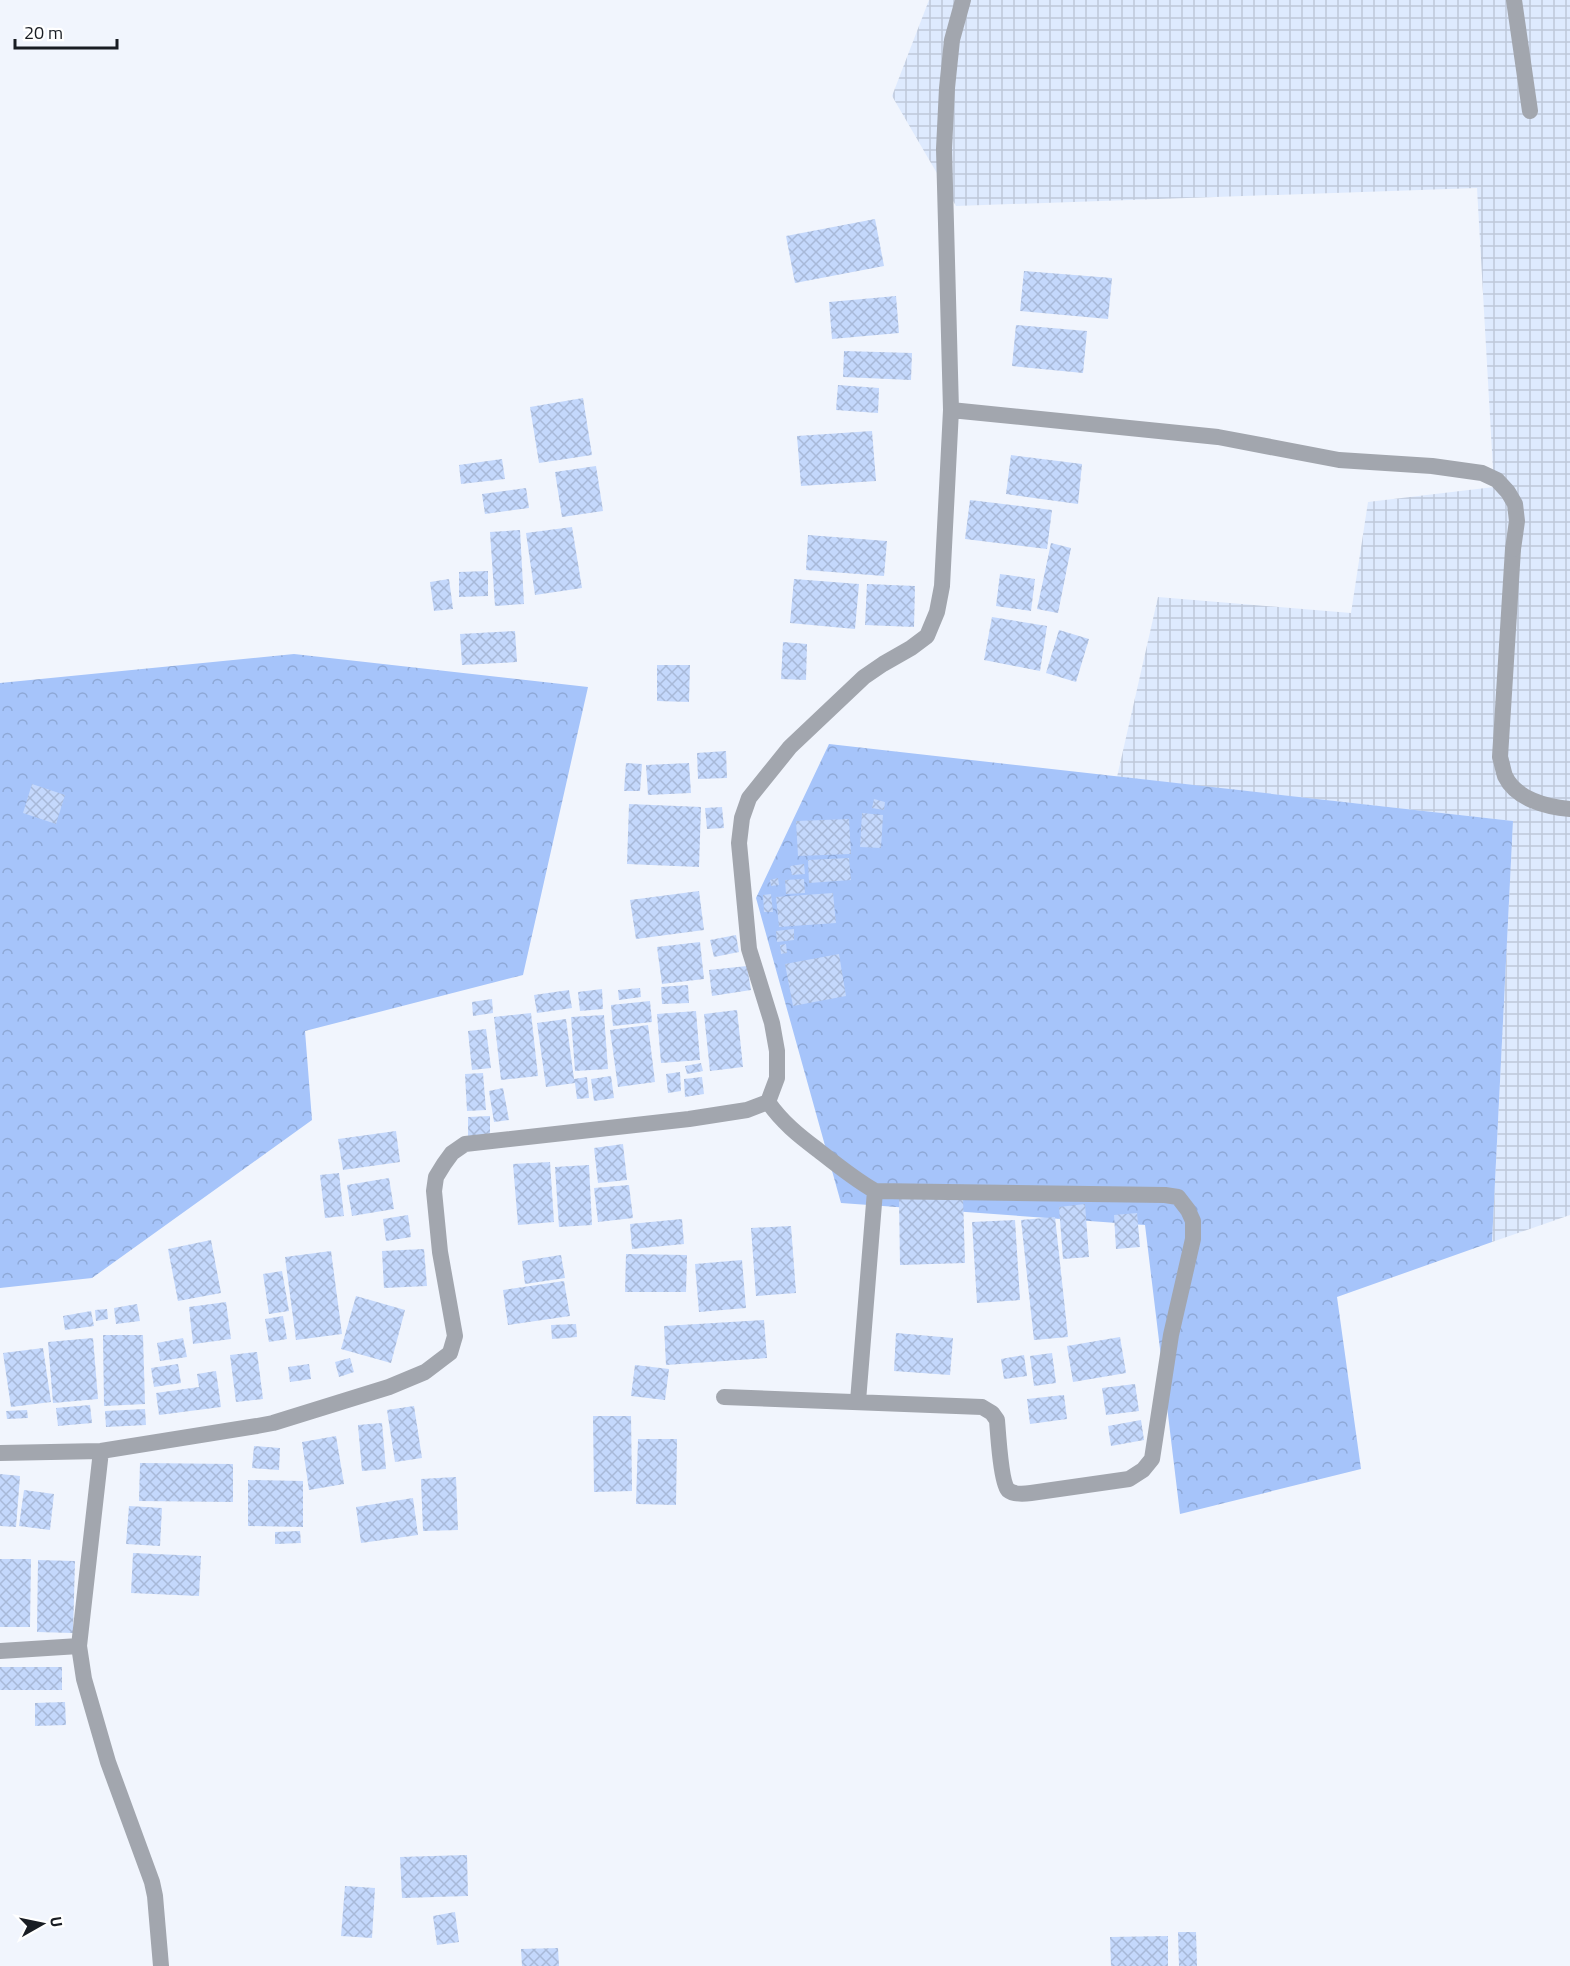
<svg xmlns="http://www.w3.org/2000/svg" width="1570" height="1966" viewBox="0 0 1570 1966" font-family="'Titillium Web',sans-serif">
<style>
.industrial{fill:url(#industrial-grid)}
.forest{fill:url(#forest-crowns)}
.building{fill:url(#building-cross-hatch)}
.lines{fill:none;stroke-linecap:round;stroke-linejoin:round}
.service{stroke:#a2a6ae;stroke-width:16}
.minor{stroke:#a2a6ae;stroke-width:16}
</style>
<defs>
<pattern id="industrial-grid" width="8" height="8" patternUnits="userSpaceOnUse" patternTransform="scale(1.5)"><rect width="8" height="8" fill="#deeafe"/><path d="M0 4h8M4 0v8" fill="none" stroke="#bec8d9"/></pattern>
<pattern id="forest-crowns" width="20" height="18" patternUnits="userSpaceOnUse" patternTransform="scale(1.5)"><rect width="20" height="18" fill="#a6c4fa"/><path d="M2 6a3 3 0 1 1 6 0M12 15a3 3 0 1 1 6 0" fill="none" stroke="#8ea8d6"/></pattern>
<pattern id="building-cross-hatch" width="8" height="8" patternUnits="userSpaceOnUse" patternTransform="scale(1.5)"><rect width="8" height="8" fill="#c4d8fc"/><path d="M0 0l8 8M0 8l8-8" fill="none" stroke="#a8b9d8"/></pattern>
</defs>
<rect width="100%" height="100%" fill="#f1f5fd"/>
<path class="industrial" d="M929,0h641v1215l-78,27 21,-421 -396,-44 41,-180 193,16 17,-111 126,-15 -17,-299 -521,18 -64,-110z"/>
<path class="forest" d="M294,654l294,33 -65,288 -218,56 7,89 -220,158 -92,10v-605z
M829,744l684,77 -21,421 -155,55 24,172 -181,45 -35,-289 -304,-22 -85,-305z"/>
<path class="building" d="M875,219l9,47 -89,17 -9,-47z
M1024,271l88,7 -4,41 -88,-8z
M896,296l3,37 -67,6 -3,-37z
M1016,325l71,6 -4,42 -71,-7z
M844,351l68,2 -1,27 -68,-3z
M838,385l41,3 -1,25 -42,-3z
M583,398l9,57 -53,8 -9,-56z
M872,431l4,50 -75,5 -4,-50z
M1011,455l71,9 -4,40 -72,-10z
M502,459l3,20 -44,5 -2,-19z
M596,466l7,45 -41,6 -7,-45z
M526,488l3,20 -44,6 -3,-20z
M970,500l82,10 -5,39 -82,-10z
M572,527l10,61 -47,7 -9,-62z
M520,530l4,74 -29,2 -5,-74z
M808,535l79,6 -3,35 -78,-6z
M1051,543l20,5 -13,65 -21,-4z
M488,571v25l-29,1v-25z
M1000,574l35,5 -4,32 -35,-5z
M449,579l4,30 -19,2 -4,-29z
M794,579l65,5 -4,45 -65,-6z
M867,584l48,2 -1,41 -49,-2z
M992,617l55,9 -7,45 -56,-11z
M1059,630l30,9 -13,43 -30,-9z
M515,631l2,31 -55,3 -2,-31z
M783,642l24,2 -1,36 -25,-1z
M657,665h33l-1,37 -32,-1z
M726,751l1,27 -29,1 -1,-26z
M626,763l16,1 -2,27h-16z
M689,763l2,30 -43,2 -2,-30z
M32,784l33,11 -9,29 -33,-11z
M874,799l11,3 -1,8 -12,-2z
M629,804l72,3 -2,60 -72,-3z
M722,807l2,21 -17,1 -2,-21z
M862,813l21,2 -2,33 -21,-1z
M849,819l2,35 -53,2 -2,-35z
M849,858l2,22 -42,3 -1,-23z
M804,864l1,10 -13,1 -2,-9z
M778,878l1,7 -8,1 -1,-6z
M804,879l1,14 -19,1 -1,-14z
M699,891l5,39 -68,9 -6,-39z
M833,893l3,30 -57,4 -3,-30z
M771,894l2,18h-9l-1,-17z
M794,929v11l-17,2 -1,-11z
M736,935l3,17 -25,5 -4,-17z
M700,942l4,37 -42,5 -5,-37z
M786,944l1,9 -6,1 -1,-9z
M839,954l7,42 -53,10 -8,-42z
M747,966l4,24 -39,6 -3,-26z
M688,985l1,18 -27,1 -1,-17z
M640,988l1,9 -22,3 -1,-10z
M602,989l1,20 -23,2 -2,-19z
M569,990l3,18 -35,5 -3,-18z
M492,999l1,14 -20,3 -1,-14z
M650,1001l2,21 -39,4 -2,-21z
M737,1010l6,57 -33,4 -6,-57z
M696,1011l4,49 -39,3 -4,-49z
M531,1013l7,63 -37,4 -7,-63z
M604,1015l4,54 -33,2 -4,-54z
M566,1019l8,60 13,-2 2,21 -12,1 -2,-16 -29,4 -9,-64z
M648,1025l7,57 -37,5 -8,-57z
M486,1029l5,39 -19,2 -4,-39z
M701,1063l2,8 -16,3 -2,-8z
M680,1072l1,19 -13,2 -2,-19z
M483,1073l3,37 -19,1 -2,-37z
M611,1076l3,22 -20,3 -3,-22z
M702,1077l2,17 -19,3 -1,-18z
M503,1088l6,32 -15,2 -5,-31z
M490,1116v19l-22,1v-19z
M396,1131l4,31 -57,8 -5,-31z
M623,1144l4,36 -29,3 -4,-35z
M550,1162l4,60 -36,3 -5,-61z
M589,1165l3,60 -33,2 -4,-60z
M339,1173l5,43 -19,2 -5,-43z
M389,1178l5,31 -42,7 -5,-31z
M629,1185l4,33 -35,4 -4,-34z
M963,1197l2,66 -65,2 -1,-66z
M1085,1204l4,53 -26,2 -4,-52z
M1137,1213l3,34 -24,2 -2,-34z
M408,1215l3,22 -25,4 -3,-22z
M1055,1217l13,120 -34,3 -13,-120z
M682,1219l2,25 -52,5 -2,-25z
M1015,1220l5,80 -43,3 -5,-81z
M791,1226l5,67 -40,3 -5,-68z
M211,1240l10,53 -43,8 -10,-52z
M424,1249l3,37 -43,2 -2,-37z
M331,1251l11,83 -46,6 -11,-83z
M626,1254l61,1 -1,37h-61z
M561,1255l4,23 -40,6 -3,-23z
M742,1260l4,48 -47,4 -4,-48z
M282,1271l7,40 -20,3 -6,-40z
M564,1281l6,35 -62,9 -5,-35z
M356,1296l49,14 -14,53 -50,-14z
M226,1302l5,37 -38,5 -4,-37z
M137,1304l3,17 -24,3 -2,-16z
M107,1309l1,10 -12,2 -1,-11z
M91,1311l3,15 -29,4 -2,-14z
M283,1316l4,23 -18,3 -4,-23z
M764,1320l3,38 -101,7 -2,-39z
M576,1324l1,13 -25,2 -1,-14z
M896,1333l57,5 -3,37 -56,-4z
M103,1335h40l2,69 -41,2z
M1120,1337l6,36 -53,9 -6,-36z
M93,1338l5,61 -45,4 -5,-61z
M183,1338l4,19 -27,4 -3,-18z
M43,1348l8,54 -40,5 -8,-54z
M257,1352l6,47 -27,3 -6,-47z
M1052,1353l4,30 -22,3 -4,-30z
M1024,1355l3,21 -23,3 -3,-20z
M350,1358l4,14 -15,5 -4,-15z
M178,1364l3,19 -27,4 -3,-19z
M309,1364l2,15 -21,3 -2,-15z
M635,1365l34,4 -4,31 -34,-4z
M216,1371l5,36 -62,8 -3,-22 43,-6 -2,-13z
M1135,1384l4,27 -33,4 -4,-27z
M1064,1395l3,24 -37,5 -3,-25z
M90,1405l2,18 -34,3 -2,-18z
M414,1406l8,52 -27,4 -8,-52z
M145,1409l1,16 -40,2 -1,-16z
M27,1410l1,8 -21,1 -1,-8z
M593,1416h38l1,75 -38,1z
M1141,1420l3,20 -33,6 -3,-20z
M382,1423l4,46 -24,2 -4,-46z
M336,1436l8,48 -35,6 -7,-48z
M638,1439h39l-1,66 -40,-1z
M254,1446l26,2 -1,22 -27,-2z
M140,1463l93,1v38l-94,-1z
M0,1474l20,2 -4,51 -16,-1z
M456,1477l2,53 -35,1 -2,-52z
M248,1480l55,1v46l-55,-1z
M24,1490l30,4 -4,36 -31,-4z
M413,1498l5,37 -57,8 -5,-36z
M129,1506l33,2 -2,38 -34,-2z
M300,1531l1,12 -26,1v-12z
M133,1553l68,3 -2,40 -68,-3z
M0,1559h31l-1,68h-30z
M38,1560l37,1 -2,72 -36,-1z
M0,1667h62v23h-62z
M65,1702l1,23 -31,1v-23z
M467,1855l1,41 -66,2 -2,-41z
M345,1886l30,2 -3,50 -31,-2z
M455,1912l4,30 -22,3 -4,-29z
M1178,1932h18l1,34h-18z
M1168,1936v30h-57l-1,-29z
M558,1948l1,18h-37l-1,-17z"/>
<g class="lines">
<path class="service" d="M1514,0l16,111
M1513,549l-13,208c2,6 3,13 5,19 11,23 41,31 65,33"/>
<path class="minor" d="M951,410l267,27 121,23 93,6 50,7 15,7 11,12 7,12 2,17 -4,28
M724,1397l258,10 10,6 5,7c1,13 4,62 11,70 6,5 16,4 23,3l98,-14 14,-9 9,-11 19,-124 22,-96v-18l-5,-11 -10,-13 -13,-2 -290,-4c-21,-12 -38,-26 -57,-41 -20,-15 -36,-28 -50,-48
M858,1401l17,-210
M101,1451l-22,195 5,33 24,83 44,120 3,14 6,70
M0,1453l101,-2 156,-25 16,-3 116,-36 36,-15 25,-19 5,-17 -15,-84 -6,-61 2,-14 8,-13 8,-11 13,-9 224,-25 58,-9 21,-8 9,-24v-27l-5,-28 -23,-74 -10,-106 3,-25 7,-20 41,-51 74,-70 19,-13 28,-16 16,-12 10,-24 5,-26 9,-176 -7,-261 3,-61 5,-48 11,-40
M0,1651l79,-5"/>
</g>
<g transform="translate(42 1924) rotate(81)" stroke="#ffffff" stroke-width="4.5" paint-order="stroke">
<path d="M0-4.5L10 22L0 15L-10 22Z" fill="#191d23"/>
<text y="-9" font-size="16" font-weight="bold" text-anchor="middle" fill="#191d23">U</text>
</g>
<path d="M15 39v9h102v-9" fill="none" stroke="#191d23" stroke-width="3"/>
<text x="24" y="39" font-size="18" fill="#191d23" stroke="#ffffff" stroke-width="4.5" paint-order="stroke">20 m</text>
</svg>
